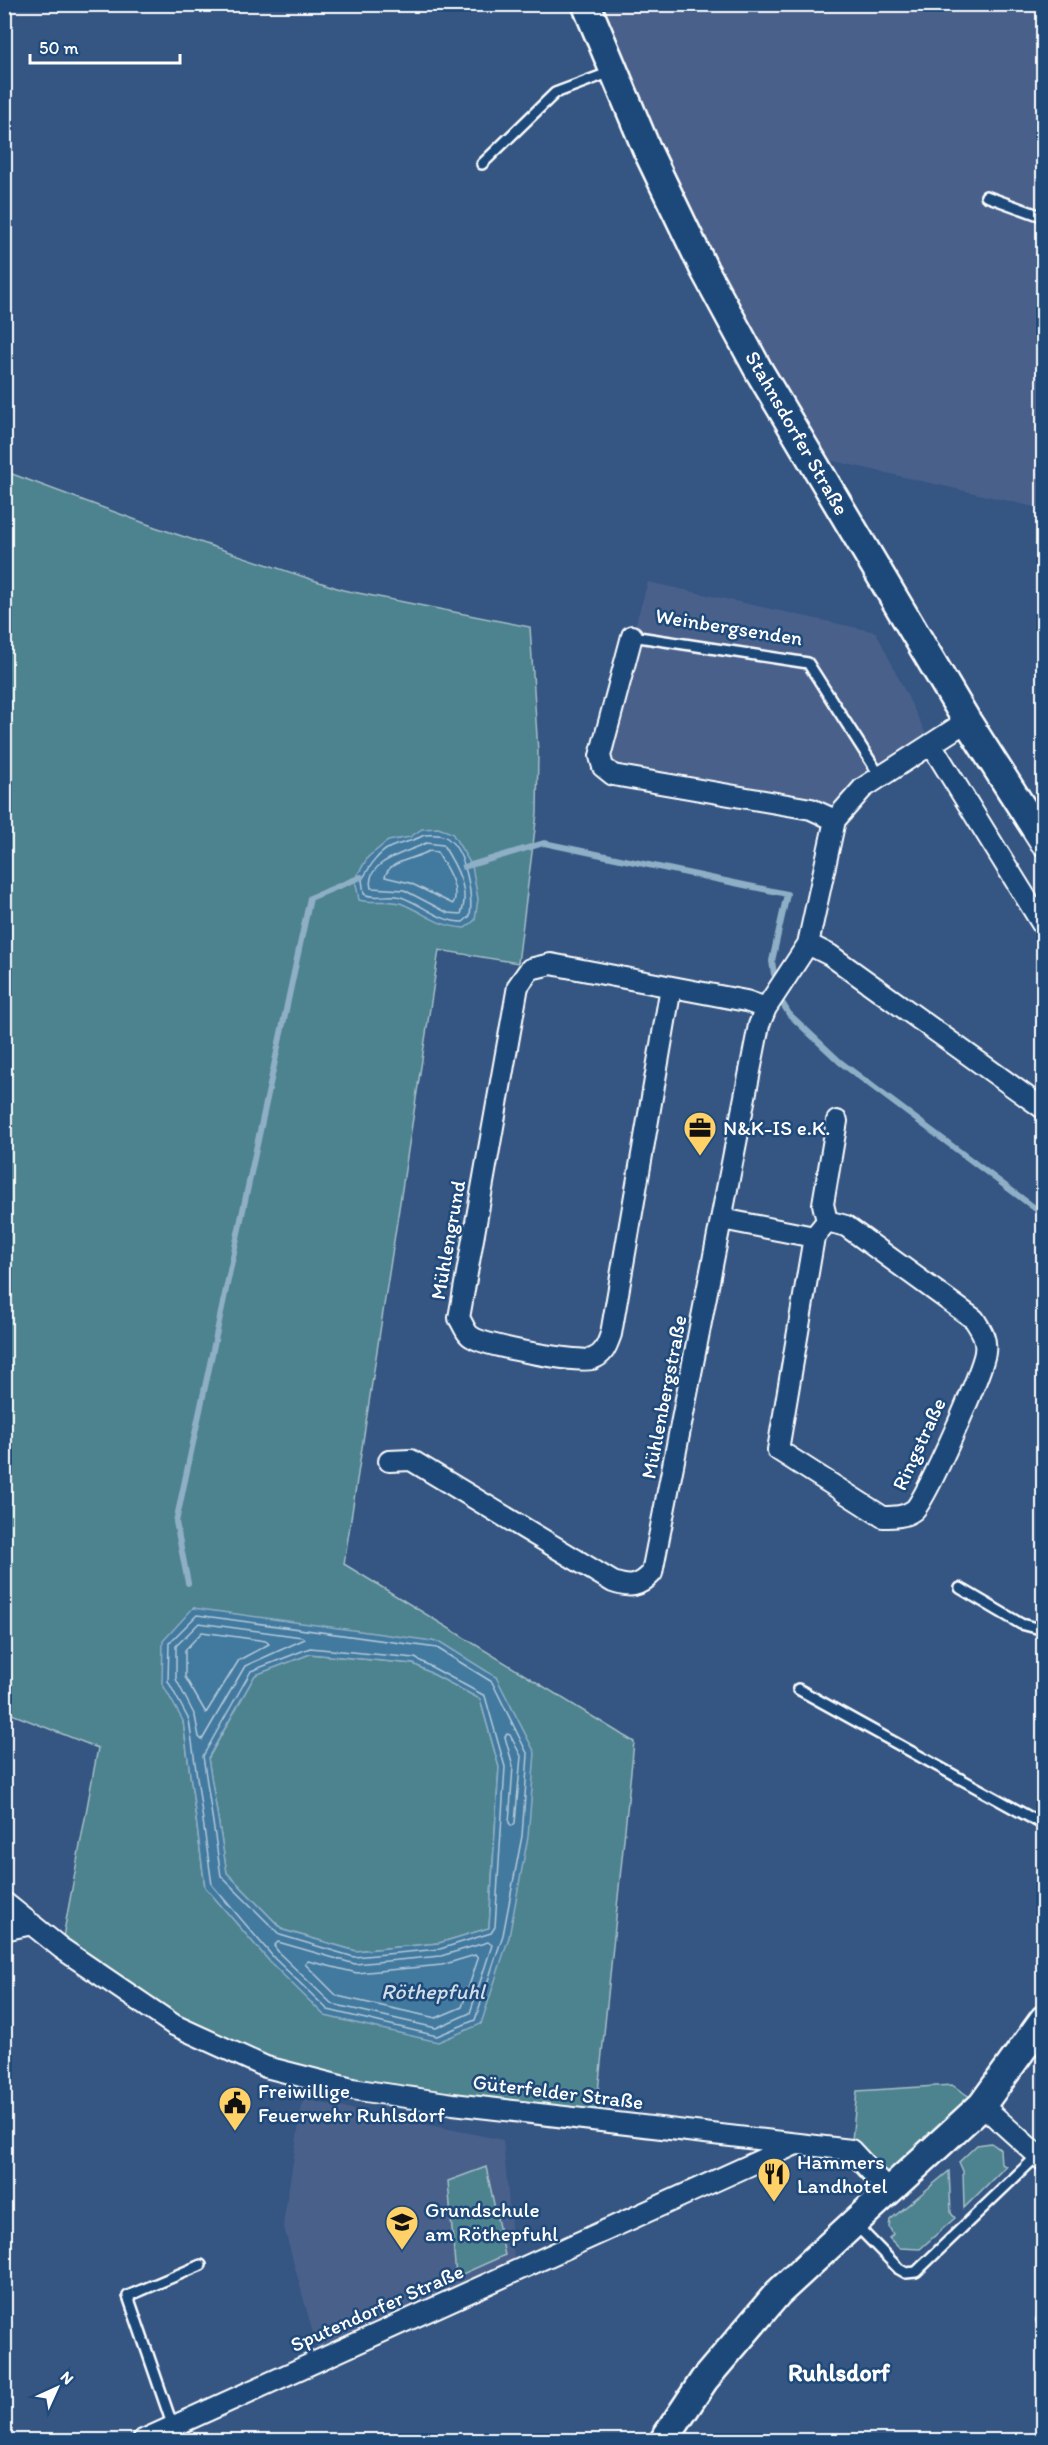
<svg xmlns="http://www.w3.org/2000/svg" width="1048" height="2445" viewBox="0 0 1048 2445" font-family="Itim,sans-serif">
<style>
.built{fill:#48608b}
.green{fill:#4e828f;stroke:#a6c0c7;stroke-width:1.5;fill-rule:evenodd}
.water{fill:#42799f;stroke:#8eafc5;stroke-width:1.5;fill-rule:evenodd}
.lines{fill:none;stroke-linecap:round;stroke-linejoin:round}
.shore{stroke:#b3c9d9;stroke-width:1.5}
.stream{stroke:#8eafc5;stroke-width:6}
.lane-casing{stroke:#fff;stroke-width:14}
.street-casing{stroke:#fff;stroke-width:24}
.secondary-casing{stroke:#fff;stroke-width:32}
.lane{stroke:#1f4a7a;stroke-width:9}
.street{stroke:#1f4a7a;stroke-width:20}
.secondary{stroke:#1f4a7a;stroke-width:27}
.labels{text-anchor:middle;stroke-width:5;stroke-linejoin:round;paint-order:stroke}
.street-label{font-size:21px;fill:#fff;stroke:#1f4a7a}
.poi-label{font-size:21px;fill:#fff;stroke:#1f4a7a;text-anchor:start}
.water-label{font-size:22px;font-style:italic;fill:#d0dee7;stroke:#1f4a7a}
.quarter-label{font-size:24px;font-weight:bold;fill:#fff;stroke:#1f4a7a}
</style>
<rect width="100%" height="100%" fill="#355583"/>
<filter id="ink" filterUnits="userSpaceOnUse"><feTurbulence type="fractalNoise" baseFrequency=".0167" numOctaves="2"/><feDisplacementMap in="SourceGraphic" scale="12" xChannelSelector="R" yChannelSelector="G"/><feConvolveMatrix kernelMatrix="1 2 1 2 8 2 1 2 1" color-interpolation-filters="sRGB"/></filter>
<g filter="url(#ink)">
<path class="built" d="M586,5h457v504l-218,-50 -79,-136z
M648,582l228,50 55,112 -96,76 -232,-53 29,-131z
M303,2099l200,41 13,139 -196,80 -37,-135z"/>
<path class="green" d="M4,471l151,56 188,63 187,37 8,125 -1,61 -19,150 -79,-13 -95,614 290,178 -39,379 -243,-32 -178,-64 -113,-77 37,-200 -94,-37zM193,1608l303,69 13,260 -238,26 -66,-76 -22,-166z
M310,1654l104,10 66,35 19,68 -10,161 -50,15 -83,8 -73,-21 -56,-57 -19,-114 47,-84z
M952,2085l30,20 -93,86 -38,-41 6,-59z
M991,2143l9,6 1,15 5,2 -42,42 -1,-37 -4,-9 18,-17z
M486,2167l19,88 -49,22 -8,-96z
M949,2171l2,42 4,5 -35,31 -21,-1 -10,-10 4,-4 -4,-7 1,-7z"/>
<path class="water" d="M438,828l14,5 20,33 6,33 -3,21 -10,8c-30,-2 -39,-15 -65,-25 -14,-4 -26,1 -41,-3l-4,-21 13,-22 20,-16 22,-4 12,-8z
M193,1608l247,34 56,35 39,76 -7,84 -19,100 -28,87 -43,18 -113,-26 -54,-53 -66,-76 -22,-166 -21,-38 1,-42zM310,1654l104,10 66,35 19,68 -10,161 -50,15 -83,8 -73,-21 -56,-57 -19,-115 47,-83z"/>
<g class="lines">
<path class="shore" d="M424,835c7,0 16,-2 23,3 19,13 26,57 23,78l-7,6c-24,0 -39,-17 -62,-25 -12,-4 -26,3 -37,-3l-2,-14c7,-12 15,-27 29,-33 11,-5 22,-5 33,-12z
M426,843l17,2c12,19 28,46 18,69l-13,-1 -44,-23 -33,-2c-7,-28 39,-36 55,-45z
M429,851l8,1c8,14 24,37 16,52l-43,-21 -25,-6c4,-17 31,-18 44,-26z
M197,1615l240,33 55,34 36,73 -6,81 -19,99 -28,85 -38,16 -109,-26 -53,-51 -63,-74 -23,-165 -21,-39 1,-38z
M199,1623l103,14 3,2 -60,27 -43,74 -3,-3 -4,-21 -19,-37v-33z
M202,1632l64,9 3,3 -30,16 -33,53 -21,-36v-27z
M310,1648l105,10 70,38 20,71 -10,160 -4,6 -51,16 -86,8 -74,-22 -59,-59 -18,-120 48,-85z
M507,1734l3,1 11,21 -6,67 -3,3 -3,-3 4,-57 -8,-29z
M278,1942l77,22 86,-8 47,-14 4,3 -22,68 -34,15 -104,-24 -52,-50 -6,-8z
M475,1955l3,4 -16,48 -26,11 -99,-22 -32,-32 3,-3 49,12 85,-8z"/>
<path class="stream" d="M464,867l80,-24 243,51 -15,67 2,13
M783,1004l6,10 51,48 204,153
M188,1583l-12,-61 134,-624 51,-21"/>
<g class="lane-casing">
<path id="lane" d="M482,164l73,-71 56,-21
M986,196l58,21
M632,636l176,27 72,113
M960,1588l61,36 23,6
M798,1689l246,136
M855,2224l44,45 7,4 10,-1 121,-116
M1042,2320l2,-2
M173,2427l-45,-131 73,-31"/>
</g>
<g class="street-casing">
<path id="street" d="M632,636l-32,120 3,11 10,8 198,34 24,11
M931,744l113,183
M808,944l22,11 214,154
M671,987l-60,347c-4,11 -7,21 -19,25 -15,4 -107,-13 -120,-22 -6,-3 -9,-13 -13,-19l59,-332 12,-17 21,-5 195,37 20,7
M722,1219l92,18
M827,1221l19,5 128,93c7,11 13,19 11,33 -2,19 -59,148 -71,158 -9,7 -20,7 -31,7l-105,-67 36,-213z
M827,1221l-4,-17 14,-83
M389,1461l22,-1 202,122c17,6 26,5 39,-9l107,-548 7,-17 42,-64 27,-124 28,-32 104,-67
M4,1902l57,46 113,77 92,42 86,22 101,15 398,46 38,41
M4,1930l28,-6
M982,2105l62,56
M143,2440l651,-295"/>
</g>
<g class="secondary-casing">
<path id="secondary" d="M586,4l61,146 57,119 55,102 208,350 77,121
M664,2440l40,-60 74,-87 204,-188 62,-86"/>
</g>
<use href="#lane" class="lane"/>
<use href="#street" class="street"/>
<use href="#secondary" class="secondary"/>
</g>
</g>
<defs>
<g id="office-pin" transform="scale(1.725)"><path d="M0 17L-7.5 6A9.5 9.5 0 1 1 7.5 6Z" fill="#ffd166" stroke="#1f4a7a"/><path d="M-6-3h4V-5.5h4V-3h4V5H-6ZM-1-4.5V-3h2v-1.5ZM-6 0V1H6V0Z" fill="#111"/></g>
<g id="civic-pin" transform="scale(1.725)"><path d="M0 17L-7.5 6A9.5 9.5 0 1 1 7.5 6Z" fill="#ffd166" stroke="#1f4a7a"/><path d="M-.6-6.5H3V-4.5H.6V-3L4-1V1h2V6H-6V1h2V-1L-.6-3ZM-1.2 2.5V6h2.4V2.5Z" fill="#111"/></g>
<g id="restaurant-pin" transform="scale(1.725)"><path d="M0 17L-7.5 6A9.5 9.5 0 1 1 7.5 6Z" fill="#ffd166" stroke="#1f4a7a"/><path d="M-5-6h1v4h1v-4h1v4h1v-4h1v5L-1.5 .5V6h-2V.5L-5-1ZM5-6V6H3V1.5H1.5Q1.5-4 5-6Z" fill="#111"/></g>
<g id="school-pin" transform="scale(1.725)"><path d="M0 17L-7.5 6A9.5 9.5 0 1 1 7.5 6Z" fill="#ffd166" stroke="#1f4a7a"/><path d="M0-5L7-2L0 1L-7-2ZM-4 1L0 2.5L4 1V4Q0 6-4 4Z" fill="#111"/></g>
</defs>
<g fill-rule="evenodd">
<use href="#office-pin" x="700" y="1128"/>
<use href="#civic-pin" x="235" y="2103"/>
<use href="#restaurant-pin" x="774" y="2174"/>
<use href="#school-pin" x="402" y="2222"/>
</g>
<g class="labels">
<g class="street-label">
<text transform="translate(797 433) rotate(60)" y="7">Stahnsdorfer Straße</text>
<text transform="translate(729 627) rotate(9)" y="7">Weinbergsenden</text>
<text transform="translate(448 1240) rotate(-80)" y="7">Mühlengrund</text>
<text transform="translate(664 1397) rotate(-79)" y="7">Mühlenbergstraße</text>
<text transform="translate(919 1444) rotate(-65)" y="7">Ringstraße</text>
<text transform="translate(558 2092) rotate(7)" y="7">Güterfelder Straße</text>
<text transform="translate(377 2308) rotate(-24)" y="7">Sputendorfer Straße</text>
</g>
<g class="poi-label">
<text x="723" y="1135">N&amp;K-IS e.K.</text>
<text x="258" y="2098">Freiwillige<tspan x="258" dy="24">Feuerwehr Ruhlsdorf</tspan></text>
<text x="797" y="2169">Hammers<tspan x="797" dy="24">Landhotel</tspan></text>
<text x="425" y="2217">Grundschule<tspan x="425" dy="24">am Röthepfuhl</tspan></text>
</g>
<g class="water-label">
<text x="433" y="1999">Röthepfuhl</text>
</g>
<g class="quarter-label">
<text x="839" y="2381">Ruhlsdorf</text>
</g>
</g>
<rect width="1048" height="2445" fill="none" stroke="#1f4a7a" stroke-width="24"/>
<rect x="12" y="12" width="1024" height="2421" fill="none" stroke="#fff" stroke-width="2" filter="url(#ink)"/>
<g transform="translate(57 2388) rotate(45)" stroke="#1f4a7a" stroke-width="4.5" paint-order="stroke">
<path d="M0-4.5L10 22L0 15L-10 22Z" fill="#ffffff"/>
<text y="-9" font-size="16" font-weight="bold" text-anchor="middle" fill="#ffffff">N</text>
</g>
<path d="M30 54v9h150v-9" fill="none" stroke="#ffffff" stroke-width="3"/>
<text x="39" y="54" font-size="18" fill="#ffffff" stroke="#1f4a7a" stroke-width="4.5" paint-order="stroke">50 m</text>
</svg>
